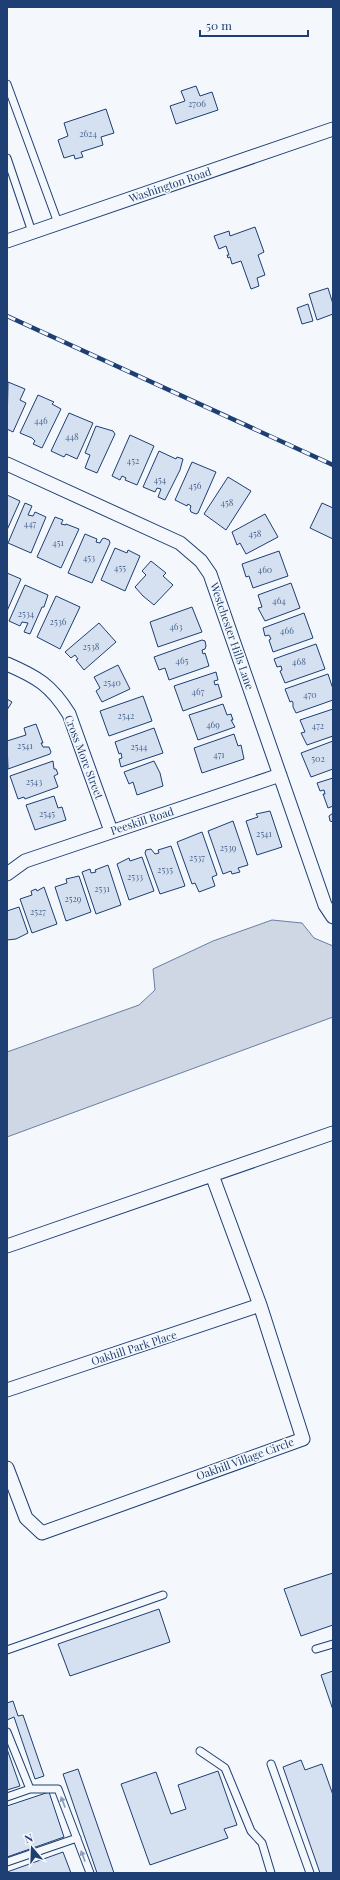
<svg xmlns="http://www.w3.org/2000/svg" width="340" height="1880" viewBox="0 0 340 1880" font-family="'Playfair Display',serif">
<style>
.water{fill:#cfd7e4;stroke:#687fa3}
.building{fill:#d5e0f0;stroke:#1d3f73}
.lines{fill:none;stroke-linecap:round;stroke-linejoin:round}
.lane-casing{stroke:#1d3f73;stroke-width:9}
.street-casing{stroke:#1d3f73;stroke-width:15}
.lane{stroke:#f4f7fb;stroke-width:7}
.street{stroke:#f4f7fb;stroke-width:13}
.rail-casing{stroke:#1d3f73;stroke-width:4.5}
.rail{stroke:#f4f7fb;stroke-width:3;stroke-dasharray:9;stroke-linecap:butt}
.oneway{fill:#889bb7}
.labels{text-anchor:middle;stroke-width:3;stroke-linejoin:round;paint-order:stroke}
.number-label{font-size:9px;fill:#4b6792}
.street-label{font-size:11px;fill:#1d3f73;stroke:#f4f7fb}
</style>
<rect width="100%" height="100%" fill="#f4f7fb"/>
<path class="water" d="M272,920l30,3 12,15 19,8v71l-326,120v-85l132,-47 16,-15 -2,-21 60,-28z"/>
<path class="building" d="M196,86l4,10 12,-4 6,18 -42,14 -6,-18 15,-5 -4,-10z
M106,109l8,24 -13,4 2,8 -22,7 2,5 -8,2 -1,-4 -10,3 -6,-18 10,-4 -4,-13z
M255,227l9,25 -6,3 7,20 -8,3 2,8 -8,3 -10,-28 -9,3 -2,-7 -2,1 -1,-3h2l-3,-9 -7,3 -5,-13 15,-5 1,5z
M328,288l5,16v10l-16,6 -8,-26z
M308,304l5,17 -11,3 -5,-16z
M8,382l17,7 -5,11 6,3 -13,29 -6,-3z
M38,395l16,7 -2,2 9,5 -19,39 -9,-4 2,-3 -3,-3 -12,-5z
M69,413l24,10 -16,36 -11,-5 -2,3 -13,-6z
M96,426l17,5 2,3 -18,39 -12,-5 5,-13 -5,-2z
M130,435l24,11 -17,39 -12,-5 1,-2 -4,-2 -2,4 -8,-4z
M159,451l17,8 1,-2 6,2 -3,11 -15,30 -7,-3 3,-8 -4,-1 -2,4 -12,-5z
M192,462l24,10 -18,41 -2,1 -5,-2 -1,-3 1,-3 -3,-2 -1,2 -12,-6z
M228,477l23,14 -25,39 -22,-16z
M7,495l13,6 -13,29z
M25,503l7,3 -4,9 5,1 2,-4 11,5 -15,36 -23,-10z
M322,503l11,5v31l-23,-11z
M265,514l13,23 -32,17 -6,-11 -3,2 -5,-13z
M55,517l8,3 -2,4 5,1v-1l13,5 -18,39 -24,-11z
M85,534l12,5 -1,3 4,1 2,-4 2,-1 5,2 1,3 -18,40 -24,-10z
M115,548l12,5 1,-3 12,6 -15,35 -24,-11z
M279,551l9,25 -35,12 -4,-12 -3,1 -4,-13z
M151,561l15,12 -3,3 10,9 -19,20 -11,-9 -8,-9 11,-12 -4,-4z
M7,573l14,6 -14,32z
M291,583l9,25 -35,13 -7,-13 4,-1 -4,-12z
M25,585l23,10 -4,12h-2l-12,27 -6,-2 4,-9 -6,-1 -2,4 -11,-5z
M56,596l24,11 -20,42 -23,-12z
M192,607l10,25 -44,15 -8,-25z
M304,613l9,25 -40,14 -4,-12 2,-1 -2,-4 -4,1 -2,-8z
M99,623l17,19 -32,28 -8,-10 2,-1 -3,-4 -4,3 -6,-6z
M202,640l3,1 1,5 -1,3 -3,1 1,4 2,-1 4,13 -40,14 -4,-12 -6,2 -5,-13z
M316,644l9,25 -40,14 -5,-12 2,-1 -1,-4 -4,1 -3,-8z
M118,665l12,24 -28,13 -6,-11 4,-3 -6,-11z
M216,672l2,8 -4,1 1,4 3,-1 4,13 -39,14 -9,-25z
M328,674l5,15v11l-37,13 -3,-6v-4l-1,-2 -2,1 -5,-13z
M143,696l9,25 -43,15 -9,-25z
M7,699l5,3 -5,8z
M223,704l4,11 4,-1 2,6h-2l4,7 -37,13 -9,-25z
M333,709v27l-26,9 -6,-12 4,-1 -5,-12z
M36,724l7,19h-2l2,4h6l2,5 -1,2 -42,15 -1,-28 19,-6 -2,-7z
M154,728l9,25 -42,14 -2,-8 3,-1 -1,-5 -2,1 -4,-12z
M234,734l4,12 3,-1 3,14 -42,14 -8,-25z
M333,741v28l-22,8 -10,-24z
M53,761l1,8h2l2,5 -4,2 4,11 -33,12 -1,-2 -6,2 -8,-23z
M154,761l6,12 3,13 -26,9 -4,-13 -4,2 -5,-12z
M333,778v28l-5,2 -5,-14h2l-1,-4 -4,1 -3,-8z
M54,796l4,12 4,-1 4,13 -31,10 -9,-25z
M270,811l12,36 -25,8 -11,-34 12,-4 -2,-3z
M333,813v9l-3,-1 -1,-5z
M233,821l15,44 -10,3 2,4 -8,2 -1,-3 -8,3 -15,-43z
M202,832l15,43 -5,2 3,9 -16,6 -4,-9 -3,1 -15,-42z
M171,846l14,40 -25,8 -15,-41 1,-3 5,-1 4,5 4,-1 -1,-3z
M142,857l12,34 -25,9 -12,-36 12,-6 1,3z
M108,865l13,40 -25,9 -14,-42 8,-3 1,4 5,-1 -1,-2z
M79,876l12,36 -25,9 -11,-34 12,-4 -1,-4z
M44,887l13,37 -25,9 -12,-34 12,-4 -1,-4 5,-2 1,2z
M19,907l9,26 -12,6 -9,1v-29z
M333,1573v52l-32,11 -17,-47z
M159,1609l11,33 -100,34 -12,-32z
M333,1671v39l-12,-35z
M13,1701l5,15 5,-1 21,61 -9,3 -21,-62 -7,3v-17z
M7,1749l13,37 -13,4z
M301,1760l4,10 17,-6 11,31v78h-13l-37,-106z
M78,1769l36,104h-17l-34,-99z
M218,1771l19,54 -13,4 4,9 -78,27 -29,-81 35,-12 15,42 15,-5 -8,-24z
M49,1792l15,45 -57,20v-51z
M63,1852l8,21h-64v-1z"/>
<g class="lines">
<g class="lane-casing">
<path id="lane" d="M7,84l51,139
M7,158l25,74
M316,1649l17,-5
M7,1650l156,-55
M7,1732l23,57h28l32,84
M200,1751l25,17 26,63 11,12 9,30
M271,1764l39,109
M7,1797l23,-8
M7,1862l70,-24"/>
</g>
<g class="street-casing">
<path id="street" d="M7,241l326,-112
M7,464l173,79 21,18 9,13 115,331 8,12
M7,664c30,13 44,21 62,50l42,117
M7,874l18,-13 255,-86
M7,1246l326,-113
M7,1390l253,-85
M7,1468l19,50 16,15 261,-94 -43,-134 -48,-130"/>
</g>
<use href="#lane" class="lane"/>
<use href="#street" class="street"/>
<g class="rail-casing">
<path id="rail" d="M7,316l326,149"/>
</g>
<use href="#rail" class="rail"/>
</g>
<defs><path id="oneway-solid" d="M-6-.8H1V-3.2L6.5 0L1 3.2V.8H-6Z"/></defs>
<g class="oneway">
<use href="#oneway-solid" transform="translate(63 1802) rotate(-111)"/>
<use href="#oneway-solid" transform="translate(83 1856) rotate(-110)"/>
</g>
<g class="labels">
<g class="number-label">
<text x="197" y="107">2706</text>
<text x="88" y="137">2624</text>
<text x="41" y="424">446</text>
<text x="72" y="440">448</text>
<text x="133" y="464">452</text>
<text x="160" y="483">454</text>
<text x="195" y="489">456</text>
<text x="227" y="506">458</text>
<text x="30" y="527">447</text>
<text x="255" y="537">458</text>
<text x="58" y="546">451</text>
<text x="89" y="561">453</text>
<text x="120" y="571">455</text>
<text x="265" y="573">460</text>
<text x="279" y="604">464</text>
<text x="26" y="617">2534</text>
<text x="58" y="625">2536</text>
<text x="176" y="630">463</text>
<text x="287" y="634">466</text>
<text x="91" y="650">2538</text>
<text x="182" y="664">465</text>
<text x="299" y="665">468</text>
<text x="112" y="686">2540</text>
<text x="198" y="695">467</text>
<text x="310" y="698">470</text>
<text x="126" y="719">2542</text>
<text x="213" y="728">469</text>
<text x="318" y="729">472</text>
<text x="25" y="749">2541</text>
<text x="139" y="750">2544</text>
<text x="219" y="758">471</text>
<text x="318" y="762">502</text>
<text x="34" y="785">2543</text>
<text x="47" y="817">2545</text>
<text x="264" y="837">2541</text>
<text x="228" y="851">2539</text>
<text x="197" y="861">2537</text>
<text x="165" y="873">2535</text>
<text x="135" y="880">2533</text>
<text x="102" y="892">2531</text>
<text x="73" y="902">2529</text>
<text x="38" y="915">2527</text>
</g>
<g class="street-label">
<text transform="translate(170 185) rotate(-19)" y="4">Washington Road</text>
<text transform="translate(232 636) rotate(71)" y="4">Westchester Hills Lane</text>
<text transform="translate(84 757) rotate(69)" y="4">Cross More Street</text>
<text transform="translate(142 821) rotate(-18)" y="4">Peeskill Road</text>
<text transform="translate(134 1348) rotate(-18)" y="4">Oakhill Park Place</text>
<text transform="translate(245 1459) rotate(-20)" y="4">Oakhill Village Circle</text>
</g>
</g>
<rect width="340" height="1880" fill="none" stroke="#1d3f73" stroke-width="16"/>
<g transform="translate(32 1848) rotate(341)" stroke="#f4f7fb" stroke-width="3" paint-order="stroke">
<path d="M0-3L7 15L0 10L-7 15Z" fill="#1d3f73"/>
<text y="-6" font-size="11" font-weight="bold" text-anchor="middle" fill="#1d3f73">N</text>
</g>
<path d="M200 30v6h108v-6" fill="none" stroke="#1d3f73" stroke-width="2"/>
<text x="206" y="30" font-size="12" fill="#1d3f73" stroke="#f4f7fb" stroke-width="3" paint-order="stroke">50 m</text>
</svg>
